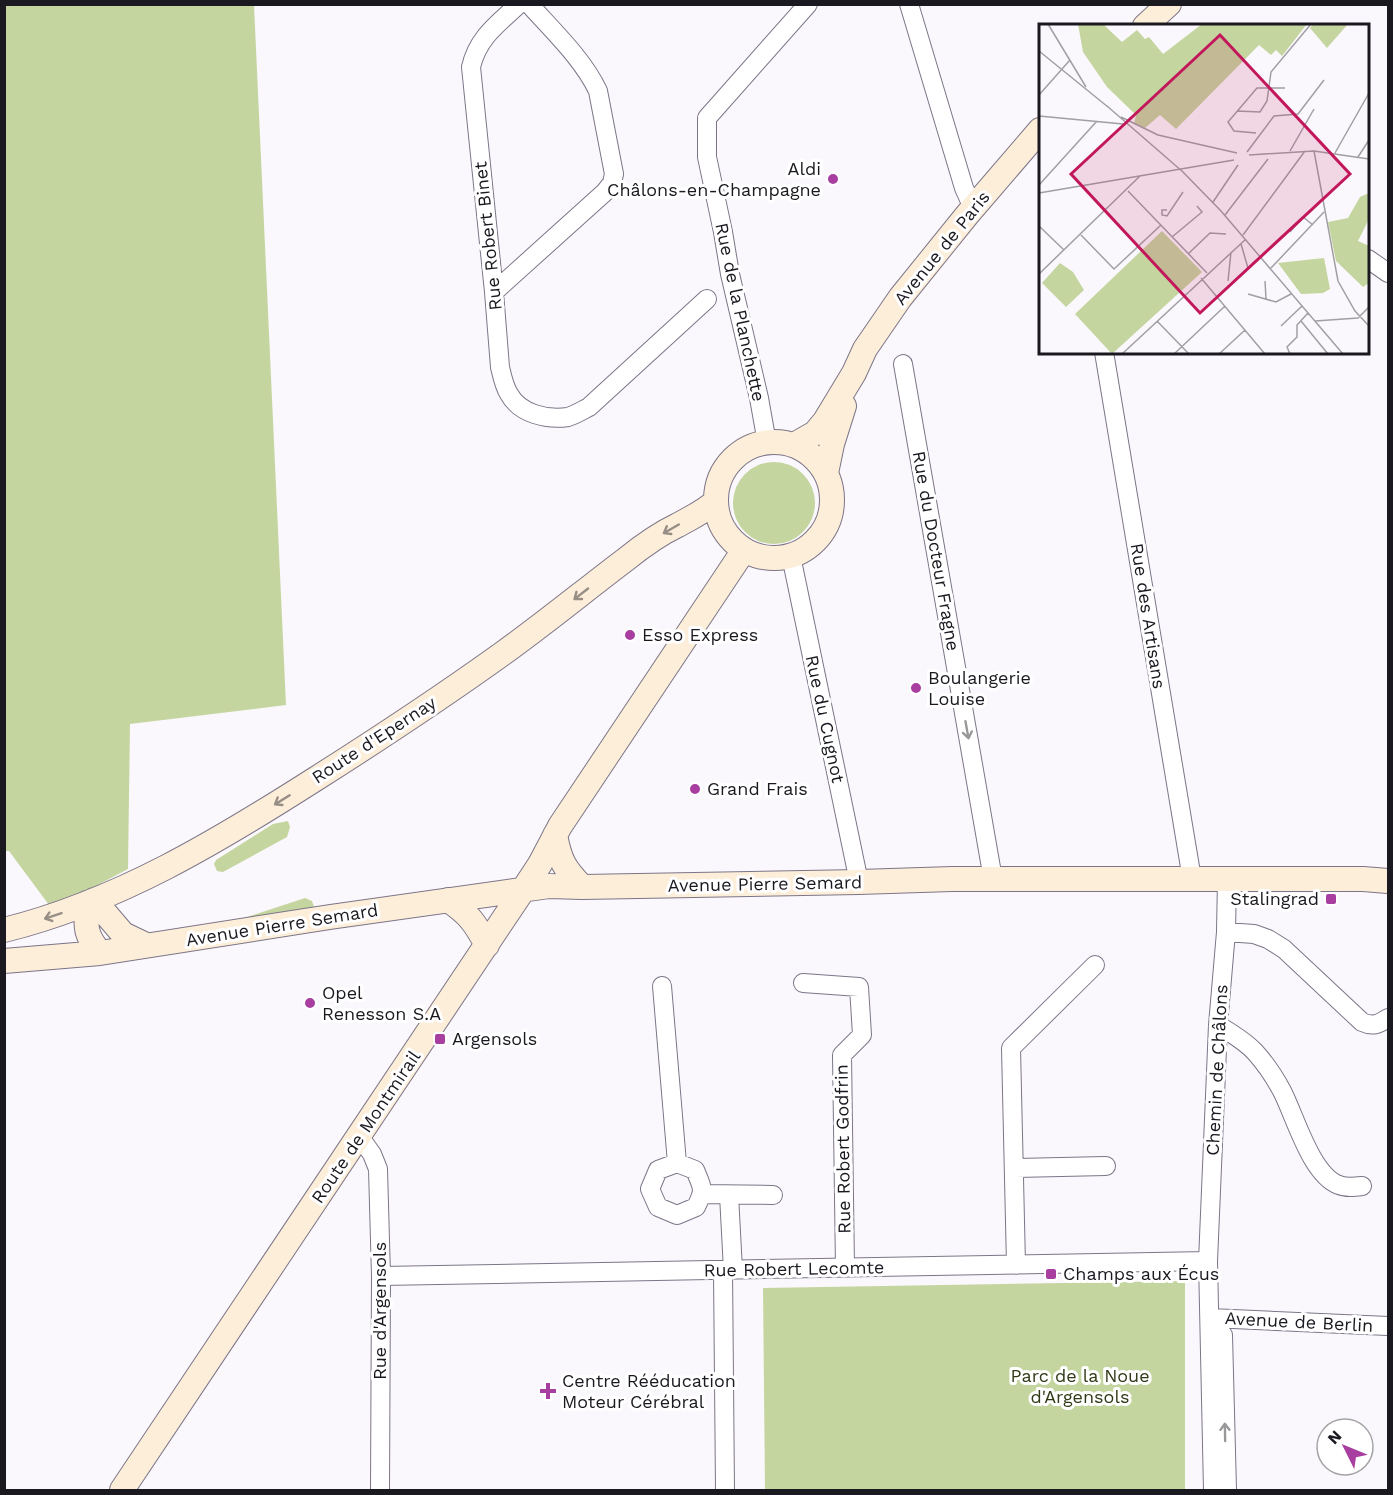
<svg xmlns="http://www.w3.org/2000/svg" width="1393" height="1495" viewBox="0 0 1393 1495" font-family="'Work Sans',sans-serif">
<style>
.green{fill:#c5d59f}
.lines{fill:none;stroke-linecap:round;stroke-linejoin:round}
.street-casing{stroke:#7c7588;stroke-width:20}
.secondary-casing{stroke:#7c7588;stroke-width:26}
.street{stroke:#fff;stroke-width:18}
.secondary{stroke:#fdeed9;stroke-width:24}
.oneway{stroke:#978e86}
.oneway2{stroke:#98989b}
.poi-dot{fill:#a73ea0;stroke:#fff;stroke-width:2}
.labels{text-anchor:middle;stroke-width:6;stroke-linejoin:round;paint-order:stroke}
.poi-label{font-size:18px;fill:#1b1920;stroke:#fff;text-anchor:start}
.street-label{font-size:18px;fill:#1b1920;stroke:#fff}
.park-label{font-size:18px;fill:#313a17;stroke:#fff}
.inset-road{fill:none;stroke:#a19fa4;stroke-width:1.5}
.view{fill:#c2185b;fill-opacity:0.15;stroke:#c2185b;stroke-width:3}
.inset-edge{fill:none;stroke:#1b1920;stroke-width:3}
</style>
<rect width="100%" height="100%" fill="#faf8fc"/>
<path class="green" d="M5,5h249l32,700 -156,19 -2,145 -76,40 -43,-58h-4z
M733 503a41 41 0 1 1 82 0a41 41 0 1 1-82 0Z
M288,821l2,6 -3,10 -64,35 -6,-1 -3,-7 2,-4 57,-36z
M305,898l7,3 2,6 -70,11z
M1185,1281v209h-420l-2,-202z"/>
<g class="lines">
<g class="street-casing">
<path id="street" d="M519,4c-21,20 -41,33 -48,63l23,225 6,75c2,9 4,19 9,27 11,20 38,26 59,23 7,-2 15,-7 21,-10l118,-108
M909,4l55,184 9,20
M1368,259l20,14
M494,292l111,-100 7,-9 2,-9 -16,-83c-15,-32 -45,-60 -69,-87
M1104,352l88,527
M903,364l90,515
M767,443l-8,-45 -29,-124 -7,-42 -16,-75v-39l101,-114
M791,556l68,326
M1226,932l28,2 14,5 16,10 78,73c11,5 17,2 26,-4
M803,983l56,4 3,48 -20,20 3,213
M662,986l15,177
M1218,1025c13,8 27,16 37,27 10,11 20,26 27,39 13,25 29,84 57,94 7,3 15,2 23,1
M359,1136l13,18 6,15 3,107 -1,214
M677,1163l18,7c8,19 10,19 1,37l-19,8 -19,-8 -8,-18 8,-19z
M1014,1168l92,-2
M703,1194l70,1
M729,1195l4,75
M1016,1265l-5,-217 84,-83
M723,1270l2,220
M381,1276l827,-15
M1210,1318l178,8
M1210,1318l13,17 4,155
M1213,1490l-5,-229 10,-236 8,-93 1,-53"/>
</g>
<g class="secondary-casing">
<path id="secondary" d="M1145,26l24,-22
M716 500a58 58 0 1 1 116 0a58 58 0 1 1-116 0Z
M794,445l21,-12 10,-12 29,-48 11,-24 35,-51 67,-83 73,-85
M826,473l6,-29 12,-38
M555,835c5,26 9,33 27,52
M94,900l29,34 23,11
M448,900c21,14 27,23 39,45
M87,903c-1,24 -3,30 13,50
M4,930c114,-28 216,-90 313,-152 63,-40 125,-81 185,-124 42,-30 82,-63 123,-94 16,-13 34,-26 53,-35 14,-8 26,-13 38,-24
M4,961l96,-8 230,-36 219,-31 33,1 277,-5 93,-3h411l25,2
M122,1490l401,-600 17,-26 20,-38 184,-276"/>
</g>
<use href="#street" class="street"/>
<use href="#secondary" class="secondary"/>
</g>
<defs><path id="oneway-shaft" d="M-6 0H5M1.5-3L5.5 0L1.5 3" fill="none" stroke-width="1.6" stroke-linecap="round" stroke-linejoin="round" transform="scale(1.5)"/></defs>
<g class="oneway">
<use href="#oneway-shaft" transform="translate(671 529) rotate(150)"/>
<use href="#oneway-shaft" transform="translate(581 594) rotate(142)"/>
<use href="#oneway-shaft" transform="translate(282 800) rotate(148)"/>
<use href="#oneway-shaft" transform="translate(53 916) rotate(162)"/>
</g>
<g class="oneway2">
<use href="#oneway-shaft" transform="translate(967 730) rotate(80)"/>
<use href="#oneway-shaft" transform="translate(1225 1432) rotate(-91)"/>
</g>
<g class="poi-dot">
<circle cx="833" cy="179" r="6"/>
<circle cx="630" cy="635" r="6"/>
<circle cx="916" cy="688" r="6"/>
<circle cx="695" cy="789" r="6"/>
<rect x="1325" y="893" width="12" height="12" rx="3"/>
<circle cx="310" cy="1003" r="6"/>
<rect x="434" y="1033" width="12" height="12" rx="3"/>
<rect x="1045" y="1268" width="12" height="12" rx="3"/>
<path d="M545 1382h6v6h6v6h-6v6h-6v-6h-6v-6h6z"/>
</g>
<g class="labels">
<g class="poi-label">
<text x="821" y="175" text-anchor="end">Aldi<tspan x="821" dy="21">Châlons-en-Champagne</tspan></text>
<text x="642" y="641">Esso Express</text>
<text x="928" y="684">Boulangerie<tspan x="928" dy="21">Louise</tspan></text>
<text x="707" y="795">Grand Frais</text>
<text x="1319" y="905" text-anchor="end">Stalingrad</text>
<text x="322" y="999">Opel<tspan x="322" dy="21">Renesson S.A</tspan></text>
<text x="452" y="1045">Argensols</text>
<text x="1063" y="1280">Champs aux Écus</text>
<text x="562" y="1387">Centre Rééducation<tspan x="562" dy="21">Moteur Cérébral</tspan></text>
</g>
<g class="street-label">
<text transform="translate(488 236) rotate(-96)" y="6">Rue Robert Binet</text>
<text transform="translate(942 248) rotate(-51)" y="6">Avenue de Paris</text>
<text transform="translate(740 312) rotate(78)" y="6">Rue de la Planchette</text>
<text transform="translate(936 551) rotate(80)" y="6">Rue du Docteur Fragne</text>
<text transform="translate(1148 616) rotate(81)" y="6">Rue des Artisans</text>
<text transform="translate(825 719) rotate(78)" y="6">Rue du Cugnot</text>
<text transform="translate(374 740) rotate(-33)" y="6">Route d'Epernay</text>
<text transform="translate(765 884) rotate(-1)" y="6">Avenue Pierre Semard</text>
<text transform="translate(282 925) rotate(-9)" y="6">Avenue Pierre Semard</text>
<text transform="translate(1217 1070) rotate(-87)" y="6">Chemin de Châlons</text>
<text transform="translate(366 1127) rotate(-56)" y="6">Route de Montmirail</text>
<text transform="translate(843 1149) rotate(-91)" y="6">Rue Robert Godfrin</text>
<text transform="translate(794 1269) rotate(-1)" y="6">Rue Robert Lecomte</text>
<text transform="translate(380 1311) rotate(-90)" y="6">Rue d'Argensols</text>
<text transform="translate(1299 1322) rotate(3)" y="6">Avenue de Berlin</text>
</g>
<g class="park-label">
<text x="1080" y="1382">Parc de la Noue<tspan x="1080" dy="21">d'Argensols</tspan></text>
</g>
</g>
<g transform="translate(1039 24)">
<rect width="330" height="330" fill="#faf8fc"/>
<path d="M39,0h25l19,18 15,-12 8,9 4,-2 14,17 39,-30h105l-25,32 -6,-6 -5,5 -12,-10 -83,84 -16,-14 -15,13 -11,-4 2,-9 -29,-28 -24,-35zM274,0h35l-21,24 -17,-20zM330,169v26l-11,22 11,5v37l-6,4 -27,-26 -8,-39 20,-4 12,-21zM123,207l40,41 -90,82 -37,-40zM285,234l6,31 -7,4 -22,1 -23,-31zM21,239l13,9 11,18 -18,17 -24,-24z" fill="#c5d59f"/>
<path class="inset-road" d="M9,0l38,63M0,27l69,56M0,71l31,-35M68,82l76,66 38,39 122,143M198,87l23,1 7,-11 4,-29 40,-48M0,92l84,8M82,93l37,18 79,18M217,109l-22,-2 -6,-9 29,-34h28M251,127l24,-42M275,127l24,130 17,30 14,15M208,128l27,-36 24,-2 26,-34M296,129l34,-60M210,131l65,-4 55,8M319,133l11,-17M0,161l58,-64M89,167l79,82M0,169l195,-33M174,178l25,-37M128,186h-5v5l5,1 16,-24M186,191l43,-56M0,202l25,24M251,208l13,-15 10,8M42,211l33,34 47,-44M204,211l62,-84M133,213l30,-25 -5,-6M202,220l7,24M149,230l22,-21 16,1M232,244l53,-56M0,250l101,-98M162,254l64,76M189,257l3,-29M226,257l1,18M209,270l28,8 15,-8M118,297l32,33M262,297l27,33M276,297l43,-3 11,-11M242,302l21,-20M83,330l124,-115M135,330l51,-48M180,330l26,-24M251,330l-3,-7 10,-10v-12l11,-12"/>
<path class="view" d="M181,11l130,139 -150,139 -129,-139z"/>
<rect width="330" height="330" class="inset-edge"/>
</g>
<rect width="1393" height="1495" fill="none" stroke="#1b1920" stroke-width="12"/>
<g transform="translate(1345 1447) rotate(313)"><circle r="28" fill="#ffffff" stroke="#a4a3a6" stroke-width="1.5"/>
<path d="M0-4.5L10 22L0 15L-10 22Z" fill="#a73ea0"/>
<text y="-9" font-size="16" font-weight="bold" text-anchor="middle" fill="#1b1920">N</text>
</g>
</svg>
